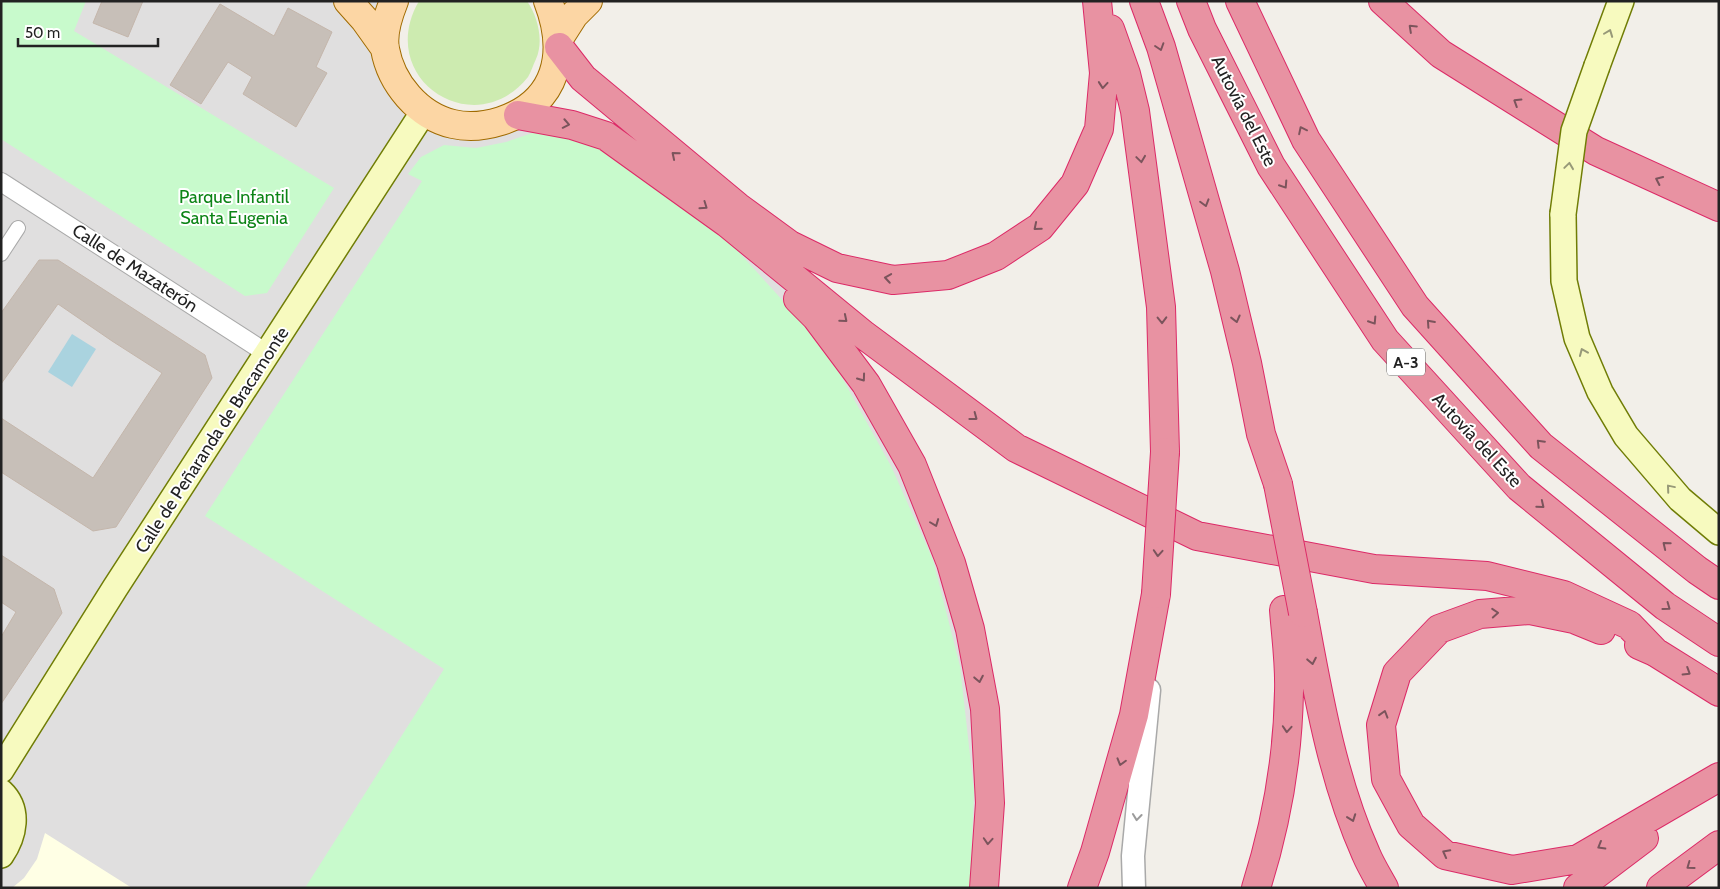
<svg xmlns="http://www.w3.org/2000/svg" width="1720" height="889" viewBox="0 0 1720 889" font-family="Cabin,sans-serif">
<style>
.residential{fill:#e0dfdf}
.education{fill:#ffffe5}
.grass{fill:#cdebb0}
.park{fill:#c8facc}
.water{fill:#aad3df}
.building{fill:#c7bfb8;stroke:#c4b6ab}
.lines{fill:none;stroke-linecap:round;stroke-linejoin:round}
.pedestrian-casing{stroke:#a9a9a9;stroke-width:16}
.minor-casing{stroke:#a9a9a9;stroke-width:20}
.tertiary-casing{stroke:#a9a9a9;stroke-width:25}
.secondary-casing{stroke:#707d05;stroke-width:28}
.primary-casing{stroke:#a06b00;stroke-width:30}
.motorway-casing{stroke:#dc2a67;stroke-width:30}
.pedestrian{stroke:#fff;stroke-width:14}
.minor{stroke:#fff;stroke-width:18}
.tertiary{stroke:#fff;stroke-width:22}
.secondary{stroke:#f7fabf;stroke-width:25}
.primary{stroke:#fcd6a4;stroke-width:28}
.motorway{stroke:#e892a2;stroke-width:28}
.secondary-bridge-casing{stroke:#707d05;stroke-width:28;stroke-linecap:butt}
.motorway-bridge-casing{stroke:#dc2a67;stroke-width:30;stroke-linecap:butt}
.secondary-bridge{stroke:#f7fabf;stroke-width:25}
.motorway-bridge{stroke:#e892a2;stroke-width:28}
.oneway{stroke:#7b545c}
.oneway2{stroke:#979978}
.oneway3{stroke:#9c9c9c}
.labels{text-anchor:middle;stroke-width:4;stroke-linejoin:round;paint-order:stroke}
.shield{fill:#fff;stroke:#646464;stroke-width:1}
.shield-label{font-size:16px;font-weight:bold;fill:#222}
.street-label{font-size:18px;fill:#222;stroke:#fff}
.park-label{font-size:18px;fill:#0c8416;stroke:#fff}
</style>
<rect width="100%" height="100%" fill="#f2efe9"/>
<path class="residential" d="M1,1h393l-8,22 38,88 94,4 209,108 89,94 50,67 104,245 14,259h-983z"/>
<path class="education" d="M45,833l87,55h-120l12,-10 13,-19z"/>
<path class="grass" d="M419,1h108c11,16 17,40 9,58 -3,6 -5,13 -8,18 -53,67 -154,2 -109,-76z"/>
<path class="park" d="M1,1h85l-12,30 260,157 -67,105 -22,3 -244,-157z
M541,130l63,13 132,106 59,65 45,60 51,92 42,94 27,106 14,125 -4,97h-665l139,-219 -239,-153 217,-335 -14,-7 13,-17 23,-12 32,3 30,-6z"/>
<path class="water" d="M72,334l24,15 -24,38 -24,-15z"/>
<path class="building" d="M102,1h41l-15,36 -35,-14z
M220,4l54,32 14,-28 44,24 -16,35 11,6 -31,54 -53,-33 9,-17 -24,-15 -27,42 -31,-19z
M39,260h19l147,95 7,23 -96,149 -23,4 -92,-59v-54l92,60 69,-105 -50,-32 -54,-37 -57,80v-71z
M1,555l53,34 8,24 -61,91v-67l15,-25 -15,-10z"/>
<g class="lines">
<g class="pedestrian-casing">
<path id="pedestrian" d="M1,254l17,-26"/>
</g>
<g class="minor-casing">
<path id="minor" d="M1,182l267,172"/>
</g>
<g class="tertiary-casing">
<path id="tertiary" d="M1134,888l-1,-32 16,-166"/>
</g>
<g class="secondary-casing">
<path id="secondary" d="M1597,66l24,-65
M1563,214l1,67 13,57 23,54 26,44 54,63 39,33
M1,770l114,-182 309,-477
M1,792c19,18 13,44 0,63"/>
</g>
<g class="primary-casing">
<path id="primary" d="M348,1l17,19 20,28
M394,1c-6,15 -12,32 -9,48 6,34 33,67 68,75 16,4 32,2 48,-3 57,-19 67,-68 47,-120
M558,40l16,-25 14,-14"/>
</g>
<g class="motorway-casing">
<path id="motorway" d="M1144,1l17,46 64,224 22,92 14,71 17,50
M1191,1l11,28 69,137 114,174 134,147 146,119 54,36
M1240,1l66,139 109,166 126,140 156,124 22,15
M1383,1l58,53 155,97 123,56
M1110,29l16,45 9,37 26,196 4,145
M559,47l24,31 155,129 52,38 47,23 56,12 55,-5 48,-19 44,-29 35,-43 24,-55 5,-56 -7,-72
M518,115l54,10 34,11 121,87 137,112 152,113 181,88 177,33 113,7 77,19 65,30 26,27
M798,299l18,18 50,67 46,81 39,98 19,66 15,80 5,94 -6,85
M1303,613c15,81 29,165 63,241 5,12 12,23 18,34
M1601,630l-27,-11 -44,-9 -50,4 -41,15 -42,44 -16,52 5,54 25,46 34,30 67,15 66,-11 141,-82
M1639,645l16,7 64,40
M1082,888l13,-36 39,-137 22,-121
M1256,888c20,-63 32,-131 33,-197 1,-27 -3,-54 -5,-81
M1578,888l66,-50
M1661,888l58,-43"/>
</g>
<use href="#pedestrian" class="pedestrian"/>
<use href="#minor" class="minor"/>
<use href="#tertiary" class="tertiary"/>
<use href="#secondary" class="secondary"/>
<use href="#primary" class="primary"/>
<use href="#motorway" class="motorway"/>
<g class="secondary-bridge-casing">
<path id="secondary-bridge" d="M1563,214l11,-83 23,-65"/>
</g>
<g class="motorway-bridge-casing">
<path id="motorway-bridge" d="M1278,484l25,129
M1156,594l9,-142"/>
</g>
<use href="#secondary-bridge" class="secondary-bridge"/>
<use href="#motorway-bridge" class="motorway-bridge"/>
</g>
<defs><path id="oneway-chevron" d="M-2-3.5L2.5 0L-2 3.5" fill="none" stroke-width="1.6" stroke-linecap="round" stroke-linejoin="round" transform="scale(1.25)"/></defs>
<g class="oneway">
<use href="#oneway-chevron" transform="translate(1412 28) rotate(-137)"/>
<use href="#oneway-chevron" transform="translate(1160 47) rotate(72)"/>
<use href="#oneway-chevron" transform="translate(1103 85) rotate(95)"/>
<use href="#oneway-chevron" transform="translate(1517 102) rotate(-148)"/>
<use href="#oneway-chevron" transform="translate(566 124) rotate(11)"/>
<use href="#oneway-chevron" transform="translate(1302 130) rotate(-116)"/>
<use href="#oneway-chevron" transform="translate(675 155) rotate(-140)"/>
<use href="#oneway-chevron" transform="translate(1141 159) rotate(82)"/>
<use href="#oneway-chevron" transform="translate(1659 180) rotate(-155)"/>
<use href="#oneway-chevron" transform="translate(1284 185) rotate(57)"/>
<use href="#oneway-chevron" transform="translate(1205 203) rotate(74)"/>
<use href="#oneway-chevron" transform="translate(704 206) rotate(35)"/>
<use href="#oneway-chevron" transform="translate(1037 227) rotate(140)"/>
<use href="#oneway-chevron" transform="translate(888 278) rotate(-171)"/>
<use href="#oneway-chevron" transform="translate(844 319) rotate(40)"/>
<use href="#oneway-chevron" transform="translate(1236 319) rotate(76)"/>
<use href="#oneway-chevron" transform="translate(1162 320) rotate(89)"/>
<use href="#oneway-chevron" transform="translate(1373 321) rotate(57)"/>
<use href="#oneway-chevron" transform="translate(1430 323) rotate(-132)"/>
<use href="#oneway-chevron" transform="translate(862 378) rotate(54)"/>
<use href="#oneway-chevron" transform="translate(974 417) rotate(37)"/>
<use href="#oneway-chevron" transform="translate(1540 443) rotate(-135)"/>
<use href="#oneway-chevron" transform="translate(1541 505) rotate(39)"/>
<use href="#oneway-chevron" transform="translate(935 523) rotate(69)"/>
<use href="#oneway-chevron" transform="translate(1666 545) rotate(-141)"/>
<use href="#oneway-chevron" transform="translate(1158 553) rotate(94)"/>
<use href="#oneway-chevron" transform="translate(1667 607) rotate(36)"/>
<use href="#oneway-chevron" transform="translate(1495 613) rotate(-4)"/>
<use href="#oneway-chevron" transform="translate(1312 661) rotate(79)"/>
<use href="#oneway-chevron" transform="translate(1687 672) rotate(32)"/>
<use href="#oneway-chevron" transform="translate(979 679) rotate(79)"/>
<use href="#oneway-chevron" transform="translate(1384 714) rotate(-73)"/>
<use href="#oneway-chevron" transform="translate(1287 729) rotate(94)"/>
<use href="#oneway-chevron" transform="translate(1121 762) rotate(106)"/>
<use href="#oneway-chevron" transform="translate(1352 818) rotate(70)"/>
<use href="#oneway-chevron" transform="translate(988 841) rotate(94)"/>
<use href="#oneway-chevron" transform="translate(1601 846) rotate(150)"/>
<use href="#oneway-chevron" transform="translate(1446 853) rotate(-152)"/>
<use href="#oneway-chevron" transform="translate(1690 866) rotate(144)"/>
</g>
<g class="oneway2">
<use href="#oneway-chevron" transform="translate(1609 33) rotate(-69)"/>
<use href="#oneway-chevron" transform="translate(1569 166) rotate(-82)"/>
<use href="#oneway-chevron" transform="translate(1583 352) rotate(-113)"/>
<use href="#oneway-chevron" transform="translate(1670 488) rotate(-130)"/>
</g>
<use class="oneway3" href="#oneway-chevron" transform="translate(1137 817) rotate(96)"/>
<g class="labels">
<rect class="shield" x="1387" y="348.5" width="38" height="27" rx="4"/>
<g class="shield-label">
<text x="1406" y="368">A-3</text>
</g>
<g class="street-label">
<text transform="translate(1244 111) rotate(63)" y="6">Autovía del Este</text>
<text transform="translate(135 268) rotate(33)" y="6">Calle de Mazaterón</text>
<text transform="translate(212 440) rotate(-57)" y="6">Calle de Peñaranda de Bracamonte</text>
<text transform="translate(1477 440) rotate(47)" y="6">Autovía del Este</text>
</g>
<g class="park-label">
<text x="234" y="203">Parque Infantil<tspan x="234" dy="21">Santa Eugenia</tspan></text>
</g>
</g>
<rect width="1720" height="889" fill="none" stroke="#222222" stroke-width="5"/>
<path d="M18 38v8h140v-8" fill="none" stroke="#222222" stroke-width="2.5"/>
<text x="25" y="38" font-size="15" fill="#222222" stroke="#ffffff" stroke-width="4" paint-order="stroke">50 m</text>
</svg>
